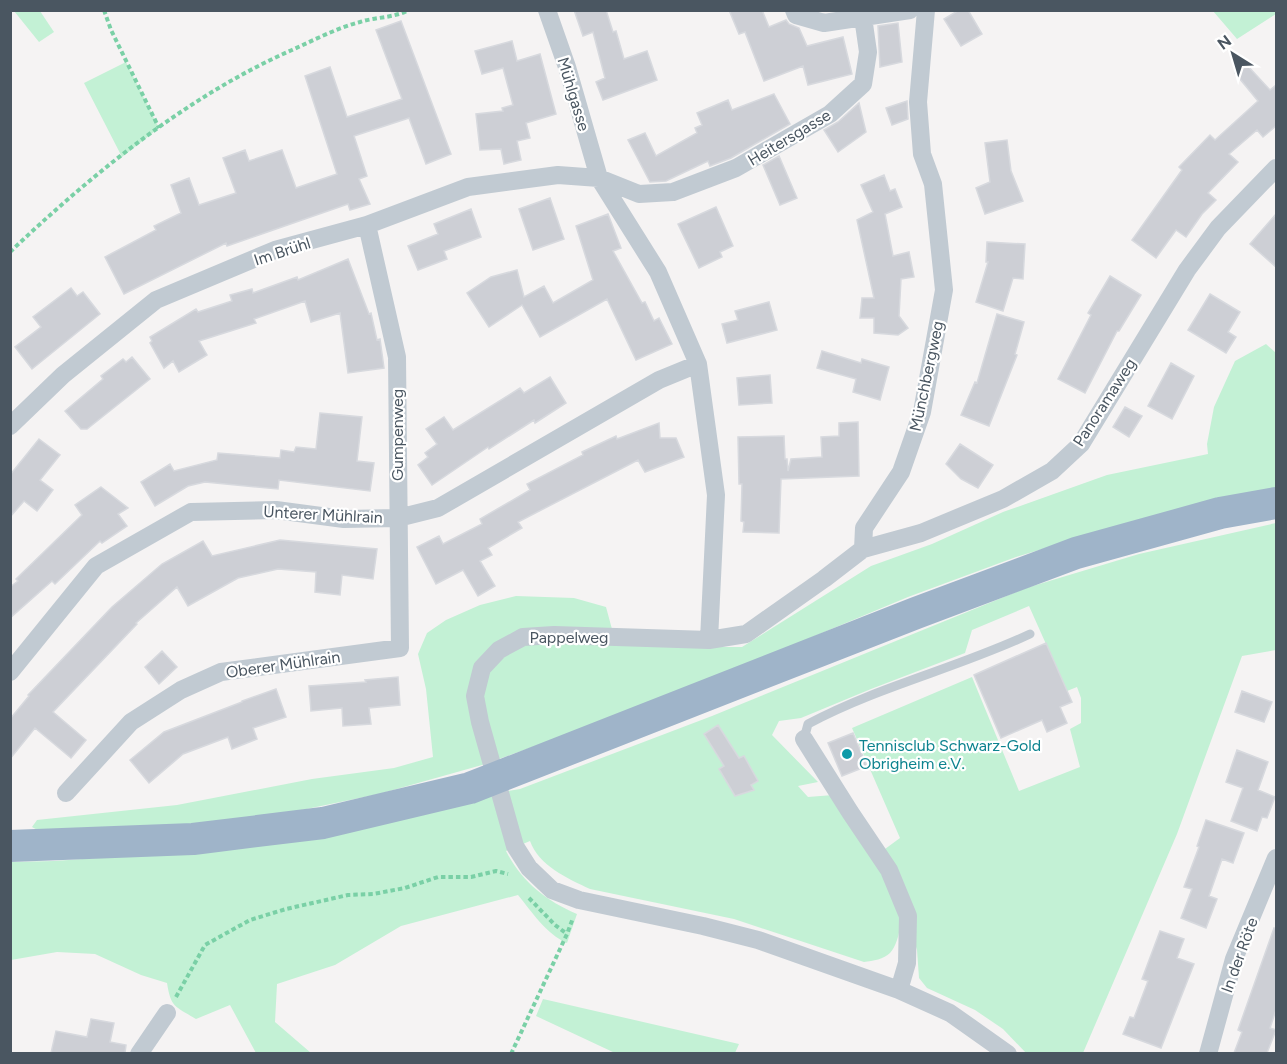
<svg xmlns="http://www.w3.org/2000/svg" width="1287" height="1064" viewBox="0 0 1287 1064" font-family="Figtree,sans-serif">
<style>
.green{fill:#c3f1d5}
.building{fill:#cdcfd5;stroke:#d7d9de;stroke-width:1.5}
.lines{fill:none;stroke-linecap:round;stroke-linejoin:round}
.path{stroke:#7ad0a6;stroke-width:4;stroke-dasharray:4.5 3;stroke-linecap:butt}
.service{stroke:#c1cad2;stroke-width:9}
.minor{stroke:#c1cad2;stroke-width:18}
.trunk{stroke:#9fb4c9;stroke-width:32}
.culture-dot{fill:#0f9aa8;stroke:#fff;stroke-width:2}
.labels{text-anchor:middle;stroke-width:4.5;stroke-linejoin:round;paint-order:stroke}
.street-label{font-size:16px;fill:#4a5661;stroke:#fff}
.culture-label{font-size:16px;fill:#0d838f;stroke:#fff;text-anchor:start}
</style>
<rect width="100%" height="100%" fill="#f5f3f3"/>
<path class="green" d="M14,11h26l14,21 -15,10z
M1213,11h63v3l-39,25z
M126,62l33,66 -37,29 -38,-74z
M1266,344l10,9v139l-187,43 -73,22 -108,40 -98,41 -119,52 -209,75 -103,29 -87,18 -138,16 -111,5 -11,-6 5,-7 140,-15 135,-26 82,-11 39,-11 -7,-68 -8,-35 9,-21 19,-13 34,-15 36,-9 58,2 32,9 10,37 74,3h52l129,-81 61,-22 71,-32 104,-37 101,-21 -1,-10 7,-37 21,-46z
M1276,523v127l-34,6 -65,178 -94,219h-57l-23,-24 -28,-19 -48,-22 -8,-10 -2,-28 -32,-101 15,-11 -48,-110 120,-51 47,114 61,-24 -10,-38 11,-6v-25l-4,-11 -10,4 -38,-85 -57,24 -7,23 -94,36 -70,29 -22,3 -7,14 46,47 -20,4 10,11 25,-2c21,34 62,90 67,127 1,8 -4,25 -10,31 -6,6 -17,8 -26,9l-130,-43 -144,-30c-23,-11 -51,-23 -60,-48l-24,10c16,31 39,49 71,63l-10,29c-21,-9 -35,-31 -49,-48l-117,31 -66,39 -58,19 -2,38 36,31h-55l-26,-48 -34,14c-21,-13 -25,-11 -29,-36l-26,-8 -46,-21 -38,-2 -46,8v-98l43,-1 86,-6 380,-66 192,-73 314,-128 113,-34z
M543,999l196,45 -4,9h-120l-79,-37z"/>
<path class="building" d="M574,10h32l7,22 3,-1 8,28 23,-8 10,29 -54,20 -7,-18 9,-4 -12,-46 -10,4z
M729,10h33l7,17 17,-7 3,4 10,4 8,18 36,-9 9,37 -44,11 -5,-19 -39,15 -19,-49 -6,2z
M959,10h9l14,24 -21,12 -17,-27z
M401,21l50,133 -25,10 -17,-46 -55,18 13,40 -8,3 11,25 -20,6 -2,-6 -121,42 -1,-3 -102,51 -19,-37 51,-27 -2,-4 27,-13 -10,-28 18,-7 10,27 37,-12 -13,-35 22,-8 4,11 33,-11 14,38 41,-14 -32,-98 25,-9 17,50 55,-18 -26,-69z
M898,23l4,39 -22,5 -2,-41z
M512,41l5,20 23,-7 16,60 -30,9 4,15 -13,3 4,19 -17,4 -3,-15 -21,1 -4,-36 27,-3 -1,-3 11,-3 -10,-37 -21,6 -7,-23z
M1246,64l24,26 6,-5v41l-13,11 -6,-7 -28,24 9,8 -30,31 8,7 -14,14 -16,23 -10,-7 -20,28 -24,-18 50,-70 -3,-3 31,-32 5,5 43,-39 -23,-28z
M774,94l16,30 -59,34 -21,8 -2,-5 -42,20 -16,1 -22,-42 17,-7 11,23 41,-23 -2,-5 7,-3 -5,-12 31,-13 4,10z
M907,101l1,18 -16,6 -6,-17z
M859,103l7,29 -28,20 -14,-22 14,-8z
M1007,140l4,31 12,30 -38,13 -9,-26 14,-6 -5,-39z
M779,156l18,42 -17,7 -17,-40z
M884,175l6,16 5,-2 7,18 -17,7 8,42 16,-4 5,25 -13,2 -2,37 9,12 -10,7 -24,-2v-15h-14l2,-20h12l-17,-78 16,-8 -12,-27z
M550,198l14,41 -31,11 -14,-41z
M716,207l17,39 -13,6 2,5 -23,11 -21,-44z
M471,209l10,28 -37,14 3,8 -29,11 -10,-24 30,-12 -4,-10z
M608,214l13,34 -8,3 29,52 3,-1 9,19 5,-3 13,26 -36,16 -29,-61 -67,38 -18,-32 -33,22 -22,-34 24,-16 26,-7 7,27 20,-11 9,17 40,-23 -17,-54z
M1276,214v53l-26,-23z
M987,242l38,2 -2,35 -10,-1 -10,33 -27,-9 12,-40h-2z
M348,259l21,55 2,-1 6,27 3,-1 4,29 -36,5 -8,-60 -29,9 -6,-21 -51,18 2,4 -57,18 8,14 -28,17 -6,-11 -9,7 -14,-25 2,-2 -2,-4 46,-28 2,3 34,-11 -2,-6 22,-6 1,4 44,-16 1,3z
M1110,276l31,19 -22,36h-2l-32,62 -27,-14 33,-64 -3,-2z
M71,288l6,8 6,-4 17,22 -68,55 -17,-22 26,-20 -8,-10z
M1210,294l30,18 -12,20 8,5 -10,16 -38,-23z
M769,302l8,28 -50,13 -5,-19 16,-4 -3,-9z
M997,314l27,8 -9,32 2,1 -28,71 -28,-11 14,-33 2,1z
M822,351l39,12 1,-4 27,8 -9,33 -27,-8 3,-13 -39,-11z
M132,357l18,22 -63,50h-6l-16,-18 38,-32 -2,-3 22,-17 3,3z
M1171,363l23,13 -22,43 -24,-13z
M770,375l2,28 -33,2 -2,-27z
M550,377l16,26 -31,20 -1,-3 -45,29 -1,-2 -56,38 -14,-20 10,-8 -3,-4 12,-9 -11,-15 18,-12 9,13 67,-42 4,5z
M1125,407l17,9 -13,21 -16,-10z
M320,413l42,4 -5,44 17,2 -4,28 -91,-11 -1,9 -73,-7 -17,4 -33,20 -14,-24 29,-18 4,7 43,-11 1,-7 62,5 1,-8 13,2 2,-5 20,2z
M858,422l1,54 -78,3 -2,54 -36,-1 1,-10 -3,-1 1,-37h-3l-1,-47 46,-1 1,23h2l1,12 3,-12 31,-2 -1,-20 18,-1v-13z
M659,423l1,15h16l8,19 -39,15 -7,-12 -120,62 4,6 -34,20 4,7 -12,6 15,25 -17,10 -15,-26 -27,14 -19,-37 22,-11 4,8 39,-20 -2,-5 50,-29 -3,-6 56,-29 -1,-3 34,-16 1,3z
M39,439l21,16 -20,25 13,10 -16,21 -13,-10 -14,16v-42z
M960,444l33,21 -15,23 -17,-9 -15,-15z
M101,487l27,21 -10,6 9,12 -25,17 -2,-2 -45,43 -3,-3 -42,37v-31l8,-6 -2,-2 66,-64 -7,-10z
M280,540l97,9 -4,30 -31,-4 -2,20 -25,-3 1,-20 -38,-3 -40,9 -50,28 -11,-19 -41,36 1,1 -84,88 33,28 -15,18 -36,-30 -25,31v-40l19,-23 -1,-1 84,-88 50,-43 41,-23 9,15z
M1046,643l26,59 -12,5 7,16 -20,9 -5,-12 -41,18 -27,-63z
M162,651l15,16 -18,17 -14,-17z
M398,677l2,28 -31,3 2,16 -28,2 -1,-18 -31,3 -2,-25 57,-4 -1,-2z
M276,689l10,28 -33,11 4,11 -25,10 -4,-12 -45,17 -34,29 -19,-23 34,-28 78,-30v-1z
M1242,691l30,11 -8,20 -29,-10z
M718,725l21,33 5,-2 14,25 -7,4 3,5 -19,6 -16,-27 5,-3 -20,-32z
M853,733l14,33 -25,10 -14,-33z
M1237,750l31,12 -10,28 17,7 -8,21 -5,-1 -5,14 -26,-10 12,-33 -17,-6z
M1206,820l38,13 -11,30 -11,-4 -13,37 8,3 -11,29 -25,-10 11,-29 -8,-2 15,-40 -2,-1z
M1274,928l2,1v81l-6,18 6,2 -9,23h-33l8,-21 -4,-2z
M1160,931l24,8 -7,19 17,6 -33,84 -38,-14 7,-17 4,1 14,-37 -6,-2z
M91,1019l23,4 -4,19 16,3 -1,8h-74l5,-22 31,6z"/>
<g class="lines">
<path class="path" d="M104,10l7,20 48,98
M10,252c82,-78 179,-157 282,-202 22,-10 45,-22 68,-28 15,-5 34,-4 49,-12
M529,898l26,27 12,9
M176,997l29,-52 45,-25 36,-11 62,-14 25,-1 32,-6 33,-11h33l25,-6 12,3
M511,1054l56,-120 6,-16"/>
<path class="service" d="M804,739l4,-15c71,-38 150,-56 222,-90"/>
<path class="minor" d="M547,10l20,57 32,111 59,94 40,92 18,131 -7,145 -155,-5 -31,2 -24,13 -17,18 -7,28 5,26 35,124 14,22 23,22 27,10 124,26 55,14 141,50 51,23 58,41
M794,10l2,5 28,8 86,-13
M10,426l53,-51 93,-75 119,-50 92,-25 101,-38 90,-12 41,3 40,16 34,-2 63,-24 94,-54 33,-30 5,-32 -5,-35
M863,549l58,-16 82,-34 49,-28 29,-27 106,-174 31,-42 58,-60
M709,640l37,-6 78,-55 39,-30 1,-21 37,-56 21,-60 22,-122 -11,-106 -11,-30 -4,-52 8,-92
M10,672l86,-106 95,-54 85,-2 68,9 54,-1 40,-10 221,-128 39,-16
M804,739l46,73 39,58 19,46 -1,47 -8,27
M66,793l65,-71 50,-32 40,-18 179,-24 -3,-291 -30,-132
M139,1054l28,-41
M1208,1054l26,-95 42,-101"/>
<path class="trunk" d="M10,846l183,-7 130,-16 147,-35 446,-175 160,-60 144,-40 56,-10"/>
</g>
<circle class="culture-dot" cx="847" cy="754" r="6"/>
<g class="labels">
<g class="street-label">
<text transform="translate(574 94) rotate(73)" y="6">Mühlgasse</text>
<text transform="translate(789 137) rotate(-31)" y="6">Heitersgasse</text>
<text transform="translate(282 251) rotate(-18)" y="6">Im Brühl</text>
<text transform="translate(926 376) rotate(-78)" y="6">Münchbergweg</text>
<text transform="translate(1104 402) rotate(-57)" y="6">Panoramaweg</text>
<text transform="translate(397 435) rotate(-90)" y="6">Gumpenweg</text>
<text transform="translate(323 514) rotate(3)" y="6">Unterer Mühlrain</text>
<text x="569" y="643">Pappelweg</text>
<text transform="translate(283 664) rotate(-8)" y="6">Oberer Mühlrain</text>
<text transform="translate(1239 955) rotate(-70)" y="6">In der Röte</text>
</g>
<g class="culture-label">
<text x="859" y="751">Tennisclub Schwarz-Gold<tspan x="859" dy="18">Obrigheim e.V.</tspan></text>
</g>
</g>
<rect width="1287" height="1064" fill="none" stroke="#4a5661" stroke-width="24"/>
<g transform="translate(1233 54) rotate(323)" stroke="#ffffff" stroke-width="4.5" paint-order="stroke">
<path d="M0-4.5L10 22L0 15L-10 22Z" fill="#4a5661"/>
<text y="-9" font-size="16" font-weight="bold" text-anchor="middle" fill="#4a5661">N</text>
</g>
</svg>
